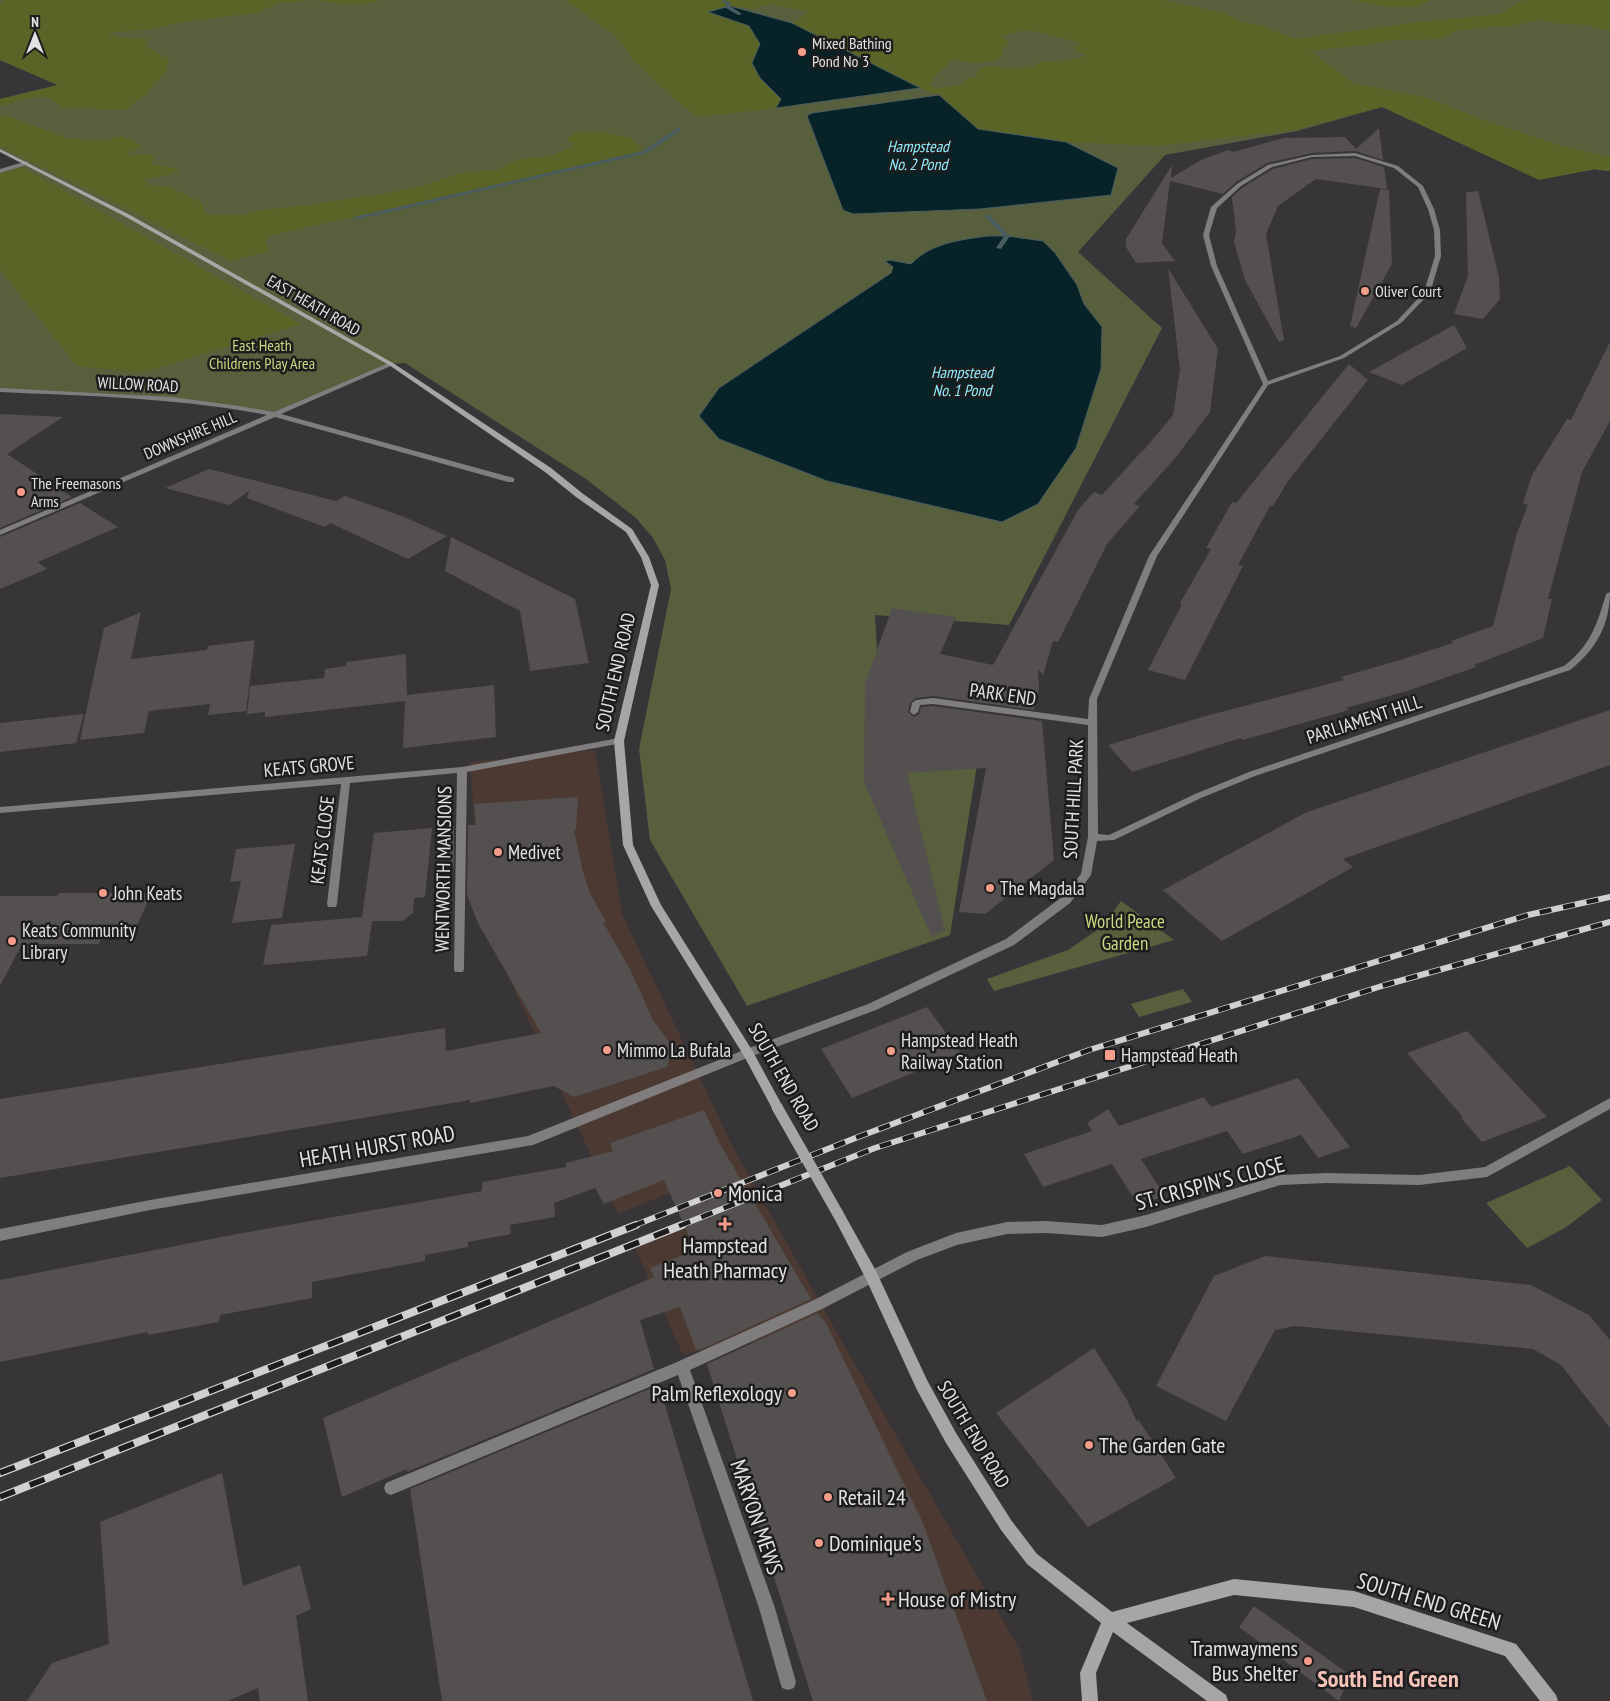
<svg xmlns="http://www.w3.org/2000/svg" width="1610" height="1701" viewBox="0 0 1610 1701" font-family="'PT Sans Narrow',sans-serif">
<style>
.commercial{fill:#4c3931}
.green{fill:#585f3d}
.forest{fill:#5a6427;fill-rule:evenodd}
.water{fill:#072328;stroke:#495c60}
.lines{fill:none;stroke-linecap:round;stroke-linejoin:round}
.stream{fill:#495c60;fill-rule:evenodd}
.building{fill:#53504f}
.street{fill:#7f7d7d;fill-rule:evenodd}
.secondary{fill:#a8a5a5;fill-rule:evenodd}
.rail-far1-casing{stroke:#d0d0d1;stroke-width:6}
.rail-casing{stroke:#d0d0d1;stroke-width:8}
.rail-far1{stroke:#1e1d1e;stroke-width:4.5;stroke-dasharray:12;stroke-linecap:butt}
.rail{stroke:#1e1d1e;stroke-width:5.5;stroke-dasharray:16;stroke-linecap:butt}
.secondary-bridge{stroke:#a8a5a5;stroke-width:11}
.poi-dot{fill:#f49d8b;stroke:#1e1d1e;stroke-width:2}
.labels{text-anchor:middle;stroke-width:5;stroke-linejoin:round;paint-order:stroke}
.far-poi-label{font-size:16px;fill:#e2e2e3;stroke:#1e1d1e;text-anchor:start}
.far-water-label{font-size:16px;font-style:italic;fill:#8feeff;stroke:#1e1d1e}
.far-street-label{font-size:16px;fill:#e2e2e3;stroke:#1e1d1e}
.far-park-label{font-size:16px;fill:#c8d980;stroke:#1e1d1e}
.street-label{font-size:19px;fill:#e2e2e3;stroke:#1e1d1e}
.poi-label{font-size:19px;fill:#e2e2e3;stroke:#1e1d1e;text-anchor:start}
.park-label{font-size:19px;fill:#c8d980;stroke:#1e1d1e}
.near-street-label{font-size:22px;fill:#e2e2e3;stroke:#1e1d1e}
.near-poi-label{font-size:22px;fill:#e2e2e3;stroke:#1e1d1e;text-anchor:start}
.near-neighbourhood-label{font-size:24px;font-weight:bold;fill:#f6c3b8;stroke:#1e1d1e}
</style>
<rect width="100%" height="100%" fill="#373538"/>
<path class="commercial" d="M595,750l27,164 111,233 111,198 176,305 13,51h-171l-111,-363 -68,17 -48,-107 64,-29 -20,-30 -61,25 -136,-294 -12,-158z"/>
<path class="green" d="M0,0h1610v171l-12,-1 -216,-63 -85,24 -132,24 -87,97 84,76 -153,297 -134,-10 7,122 97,15 -29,183 -203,71 -97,-166 -11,-91 32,-160 -6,-29 -12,-22 -17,-20 -50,-39 -181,-116 -14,1 -118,50 -85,-13 -188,-11v-219l26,-8 -26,-13v-51l58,-14 -58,-25z
M1121,901l53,39 -180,51 -7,-12 81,-29 35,-24z
M1183,989l9,13 -53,15 -8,-13z
M1570,1166l32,34 -37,28 -38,20 -41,-45z"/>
<path class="forest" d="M4,0h376l-12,4 -17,1 -36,-5 -36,3 -22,10 -76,9 -27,7 -46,4c11,8 28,4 42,6l-5,7 24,13 -4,14 -20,22 -20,15 -65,-3c-14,-19 -41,-6 -60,0v-8l58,-14 -58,-25v-57z
M565,0h598l61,13 18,9 18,3 35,14 115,-16 90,-9 18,-12 10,-2h82v31l-23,-6 -27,-1 -22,-4 -32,7h-19l-28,3 -18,9 -50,1 -18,4 -63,7 44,32 71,14 67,26 74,24 44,10v14l-14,-2 -57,11 -157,-73 -87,23 -139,16 -90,-4 -88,-13 -39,-34 -19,-7 -128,-65 17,-11 -40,-8 -15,5 -24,-3 -21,6 40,14 11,18v34l21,21 -5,9 -78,9 -19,-14 -45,-42 -19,-26zM1025,30l15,2 40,11 -6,5 4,4 10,3 -16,5 -31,2 -9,5 -25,1 -20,-2 -10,5v5l-13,4 -2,5 -26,3 -6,-3 7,-11 15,-14c17,3 35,6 51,-4l-1,-7 7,-6 -7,-7z
M1353,0h78l-15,7h-30z
M0,116h7l60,22 35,3 18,-5 14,5 7,6 -15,8 20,-1 9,2 -4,8 29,5 -11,6 -23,4 1,6 22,2 32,15 6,13h38l15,-5 41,-4 80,-12 37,-7 46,-15 33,-2 22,-11 33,-3 22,-11 -7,-6 9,-7 20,-1 35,7 13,13 -371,84 -8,5 4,11 -38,10 -231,-115z
M22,167l279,157 -159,49 -65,-7 -77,-96v-97z"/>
<path class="water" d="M730,6l62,17 128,65 -144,20 5,-9 -21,-21 -8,-15 8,-19 -11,-18 -41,-14z
M939,95l39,34 88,13 52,26 -7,27 -131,14 -127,5 -10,-4 -36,-94 5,-3z
M987,236h20l36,5 12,12 22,32 7,19 18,23 -1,42 -25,79 -38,56 -36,18 -175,-41 -108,-42 -20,-23 20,-28 172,-115 2,-6 -8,-6 5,-1 21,4c20,-21 49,-24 76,-28z"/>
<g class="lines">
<path class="stream" d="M721,0l9,2v4l12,8 -4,1 -12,-7v-4z
M679,127l2,3 -34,23 -289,66 -3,-2 288,-66z
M985,215h4l21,21 -9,13 -5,-1 8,-12 -19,-19z"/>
</g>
<path class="building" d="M1379,128l4,32 -28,-9 -43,2 -45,10 -31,19 -13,12 -53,-13 -8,62 13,18 -39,2 -10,-16v-8l46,-74 -1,13 30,-18 27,-10 5,2 51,-14 61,-1 11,12z
M1355,158l29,9 3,22 -71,-10 -38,27 -12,28 18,106 -5,2 -34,-62 -11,-38 2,-10 -4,-35 10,-9 31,-19 39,-10z
M1380,189l9,1 3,74 -36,64 -6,-2z
M1478,191l21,86 1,22 -17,20 -29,-5 14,-38 -2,-84z
M1168,268l50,81 -8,63 -34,45 -42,47 6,2 -33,38 -49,98 -5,-1 -10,34 -5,-6 1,19 -5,22 -101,-14 -17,2 -6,5 -2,9 6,5 5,-3 2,-7 12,-1 109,15 12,139 -69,54 -26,-2 27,-144 -79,5 38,158 -14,5 -67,-154 1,-98 27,-76 64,9 -16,37 53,11 85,-155 16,-18 8,3 40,-44h1l30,-36 7,-45z
M1454,325l13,23 -65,37 -33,-13z
M1610,342v79l-28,51 -34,127h4l-9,39 -69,27 2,2 -69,24 -61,17 3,2 -106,30 -2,-2 -109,34 -24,-27 94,-28 142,-37 -3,-3 59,-17 53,-17 -2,-2 42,-15 24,-93 11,-28 -5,-2 9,-28 35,-56 4,1z
M1349,364l19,16 -80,101 -15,25h-3l-32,59 5,1 -58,114 -37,-10 34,-66 -2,-1 31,-54 -5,-1 26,-46 4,1z
M0,414l63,3 -56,37 65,43 -72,31z
M209,469l127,32 9,-5 57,20 45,20 -39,23 -78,-36 -5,4 -78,-29 2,-7 -20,14 -64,-17z
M80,503l38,24 -80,35 9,7 -47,20v-52z
M451,537l124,62 14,64 -59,8 -10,-60 -75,-40z
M141,612l-10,47 76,-9 1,-4 47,-6 -9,71 -38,4 2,-11 -61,7 -5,22 -64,7 24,-112z
M406,654l1,41 87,-10 2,52 -93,11 2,-47 -140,16v-5l-18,2 3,-28 74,-8 1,-9 21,-3v-4z
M1610,710v55l-267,94 10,8 -131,74 -59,-51 144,-78z
M84,714l-8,29 -76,9v-29z
M578,797l-2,33h-2l9,42 7,21 16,29h-3l27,47 23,51 20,27 -6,20 -93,30 -20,-11 -84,17v-3l-59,10 -411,68v-79l445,-71 1,23 95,-18 -63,-110 -11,-28 1,-70h8l-2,-21z
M454,826v41l-19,-39z
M432,828l-7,69 -11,1 -1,15 -11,8h-30l-5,35 -104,9 8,-40 91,-8 12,-84z
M295,844l-13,74 -50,5 9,-42 -11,1 6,-33z
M59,893h93l-21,45h-30l-2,6h-77l-22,42v-90h57z
M927,1007l34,46 -109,45 -31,-49z
M1467,1031l80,86 -65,25 -21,-24 2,-1 -56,-64z
M1298,1078l52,69 -32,11 -17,-23 -58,19 -16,-23 -86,28 24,37 -27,9 -26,-41 -69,23 -19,-33 68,-23 -5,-8 21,-14 11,17 85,-29 7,10z
M704,1110l16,34 91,155 -109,50 -6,1 -16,-43 -40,13 14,49 -247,103v-3l-65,28 -19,-79 331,-141 -4,-9 45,-18 -31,-70 -60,24 -9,-16 -41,15 1,14 -45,8 1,9 -43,8v5l-43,8v6l-113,21v16l-92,17 -1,7 -71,13v-3l-148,30v-82l237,-46 245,-43v-9l84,-15v-4l47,-12 -3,-8z
M1265,1256l266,29 58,30 21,25v88l-49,-63 -28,-16 -238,-23 -20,4 -49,91 -70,-35 58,-110z
M818,1313l5,7 1,-1 99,204 64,178h-174l-106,-337z
M1094,1348l33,52 10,22 1,-3 38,59 -88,49 -92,-114z
M659,1385l94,316h-311l-32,-212z
M222,1473l21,113 57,-21 11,44 -15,7 12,85h-48l-2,-13 -30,13h-201l25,-38 57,-19 -9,-122z
M1254,1606l96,69 -11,26 -100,-74z"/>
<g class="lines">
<path class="street" d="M1355,153l43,13 25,20 11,23 6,21 1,26 -11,37 -29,30 -57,35 -76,27 -111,171 -60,143 1,135 11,1 86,-41 54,-22 315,-106c26,-20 33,-41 42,-72l4,-2c0,32 -14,58 -40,78l-315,106 -54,22 -87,42 -17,1 -6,34 -21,28 -56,42 -138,65 -124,46 -219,89 -383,65 -150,31v-12l150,-29 378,-64 216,-86 124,-46 138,-65 56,-42 19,-23 7,-37v-112l-155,-21 -13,1 -2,7 -4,3 -4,-3 2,-9 4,-3 17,-2 155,21 1,-20 60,-143 114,-172 -52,-118 -8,-31 8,-28 26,-23 31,-19 44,-10zM1355,156l39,12 24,19 10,22 6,21 1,26 -11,36 -27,29 -57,35 -72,25 -51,-115 -8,-31 8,-27 24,-22 31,-19 40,-10z
M27,161l2,3 -29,9v-4z
M391,362l2,1v2l-112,49 233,64v4h-6l-233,-65 -275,118v-5l267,-115c-88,-17 -177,-19 -267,-23v-4l172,9 67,9 35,6z
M619,738l5,3 -2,2 -155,29 -3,197 -1,3h-8l-1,-3 3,-196 -107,10 -13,121 -1,3h-8l-1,-3 14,-120 -341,29v-6l462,-40z
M1610,1098v11l-123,68 -68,8 -92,-2 -47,2 -134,42 -44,10 -56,-4 -39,1 -50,11 -40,15 -93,48 -134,62 85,238 21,74 -2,6 -6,2 -6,-2 -2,-6 -21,-74 -81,-233 -287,120 -5,-2 -2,-5 2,-5 291,-121 137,-62 93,-48 49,-19 51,-11 39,-1 56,4 44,-10 134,-40 47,-2 92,2 66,-8z"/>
<path class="secondary" d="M0,149l130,66 263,148 158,105 31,25 50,36 17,28 10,28 -35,156 9,104 28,60 91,145 31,57 -2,3 -4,2 -4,-2 -29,-54 -93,-150 -28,-61 -9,-104 37,-156 -10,-28 -15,-25 -50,-35 -31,-25 -156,-107 -263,-148 -126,-65z
M838,1208l4,2 34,61 51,109 29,53 55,87 26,34 75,58 122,-33 120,12 162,53 40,51 2,6h-18l-35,-45 -151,-49 -120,-12 -107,28 99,72 2,6h-21l-94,-69 -17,41 2,28h-16l-2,-28 21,-50 -74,-59 -26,-34 -55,-87 -29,-53 -51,-111 -34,-65 2,-4z"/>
<g class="rail-far1-casing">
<path id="rail-far1" d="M633,1226l225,-89 231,-87 439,-135 82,-18
M679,1226l196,-78 510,-163 225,-63"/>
</g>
<g class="rail-casing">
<path id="rail" d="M0,1473l636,-248
M0,1497l682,-272"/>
</g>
<use href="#rail-far1" class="rail-far1"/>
<use href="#rail" class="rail"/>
<path class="secondary-bridge" d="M777,1107l61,107"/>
</g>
<g class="poi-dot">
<circle cx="802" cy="52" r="5"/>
<circle cx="1365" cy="291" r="5"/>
<circle cx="21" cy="492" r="5"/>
<circle cx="498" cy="852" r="5"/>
<circle cx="990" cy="888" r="5"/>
<circle cx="103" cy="893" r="5"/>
<circle cx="12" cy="941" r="5"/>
<circle cx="607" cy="1050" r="5"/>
<circle cx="891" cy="1051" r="5"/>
<rect x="1104" y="1049" width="12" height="12" rx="2.5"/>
<circle cx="718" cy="1193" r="5"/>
<path d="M722.5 1216.5h5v5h5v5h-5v5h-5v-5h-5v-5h5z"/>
<circle cx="792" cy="1393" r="5"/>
<circle cx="1089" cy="1445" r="5"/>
<circle cx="828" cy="1497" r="5"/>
<circle cx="819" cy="1543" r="5"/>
<path d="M885.5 1591.5h5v5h5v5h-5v5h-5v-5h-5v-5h5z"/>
<circle cx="1308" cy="1661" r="5"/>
</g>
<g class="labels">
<g class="far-poi-label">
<text x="812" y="49">Mixed Bathing<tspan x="812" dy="18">Pond No 3</tspan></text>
<text x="1375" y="297">Oliver Court</text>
<text x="31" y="489">The Freemasons<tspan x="31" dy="18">Arms</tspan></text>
</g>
<g class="far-water-label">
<text x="918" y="152">Hampstead<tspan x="918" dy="18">No. 2 Pond</tspan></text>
<text x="962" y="378">Hampstead<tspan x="962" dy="18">No. 1 Pond</tspan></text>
</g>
<g class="far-street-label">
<text transform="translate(314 305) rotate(30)" y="6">EAST HEATH ROAD</text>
<text transform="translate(138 384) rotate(3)" y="6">WILLOW ROAD</text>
<text transform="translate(190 435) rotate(-23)" y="6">DOWNSHIRE HILL</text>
</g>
<g class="far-park-label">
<text x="262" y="351">East Heath<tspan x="262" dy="18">Childrens Play Area</tspan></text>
</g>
<g class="street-label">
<text transform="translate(615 672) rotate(-77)" y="7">SOUTH END ROAD</text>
<text transform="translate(1003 694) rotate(8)" y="7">PARK END</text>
<text transform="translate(1364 719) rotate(-18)" y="7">PARLIAMENT HILL</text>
<text transform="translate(309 766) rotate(-5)" y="7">KEATS GROVE</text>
<text transform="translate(1073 799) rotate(-87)" y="7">SOUTH HILL PARK</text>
<text transform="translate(322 840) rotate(-83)" y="7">KEATS CLOSE</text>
<text transform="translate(443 869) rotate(-89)" y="7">WENTWORTH MANSIONS</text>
<text transform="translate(784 1077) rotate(60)" y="7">SOUTH END ROAD</text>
<text transform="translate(974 1434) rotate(59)" y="7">SOUTH END ROAD</text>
</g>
<g class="poi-label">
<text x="508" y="859">Medivet</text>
<text x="1000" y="895">The Magdala</text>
<text x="113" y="900">John Keats</text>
<text x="22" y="937">Keats Community<tspan x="22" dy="22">Library</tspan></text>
<text x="901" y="1047">Hampstead Heath<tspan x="901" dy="22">Railway Station</tspan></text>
<text x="617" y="1057">Mimmo La Bufala</text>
<text x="1121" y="1062">Hampstead Heath</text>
</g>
<g class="park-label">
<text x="1125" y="928">World Peace<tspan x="1125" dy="22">Garden</tspan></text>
</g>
<g class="near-street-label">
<text transform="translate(377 1146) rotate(-10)" y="8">HEATH HURST ROAD</text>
<text transform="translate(1210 1183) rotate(-15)" y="8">ST. CRISPIN'S CLOSE</text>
<text transform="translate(757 1517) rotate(71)" y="8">MARYON MEWS</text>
<text transform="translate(1429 1601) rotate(17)" y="8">SOUTH END GREEN</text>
</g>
<g class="near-poi-label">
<text x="728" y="1201">Monica</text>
<text x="725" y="1253" text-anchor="middle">Hampstead<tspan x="725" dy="25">Heath Pharmacy</tspan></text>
<text x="782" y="1401" text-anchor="end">Palm Reflexology</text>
<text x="1099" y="1453">The Garden Gate</text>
<text x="838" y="1505">Retail 24</text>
<text x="829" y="1551">Dominique's</text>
<text x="898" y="1607">House of Mistry</text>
<text x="1298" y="1656" text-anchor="end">Tramwaymens<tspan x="1298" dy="25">Bus Shelter</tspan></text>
</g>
<g class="near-neighbourhood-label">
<text x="1388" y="1687">South End Green</text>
</g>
</g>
<g transform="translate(35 35)" stroke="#1e1d1e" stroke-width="4" paint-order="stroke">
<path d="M0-4L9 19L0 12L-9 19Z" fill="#e2e2e3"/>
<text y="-8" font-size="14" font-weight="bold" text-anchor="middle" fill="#e2e2e3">N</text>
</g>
</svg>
